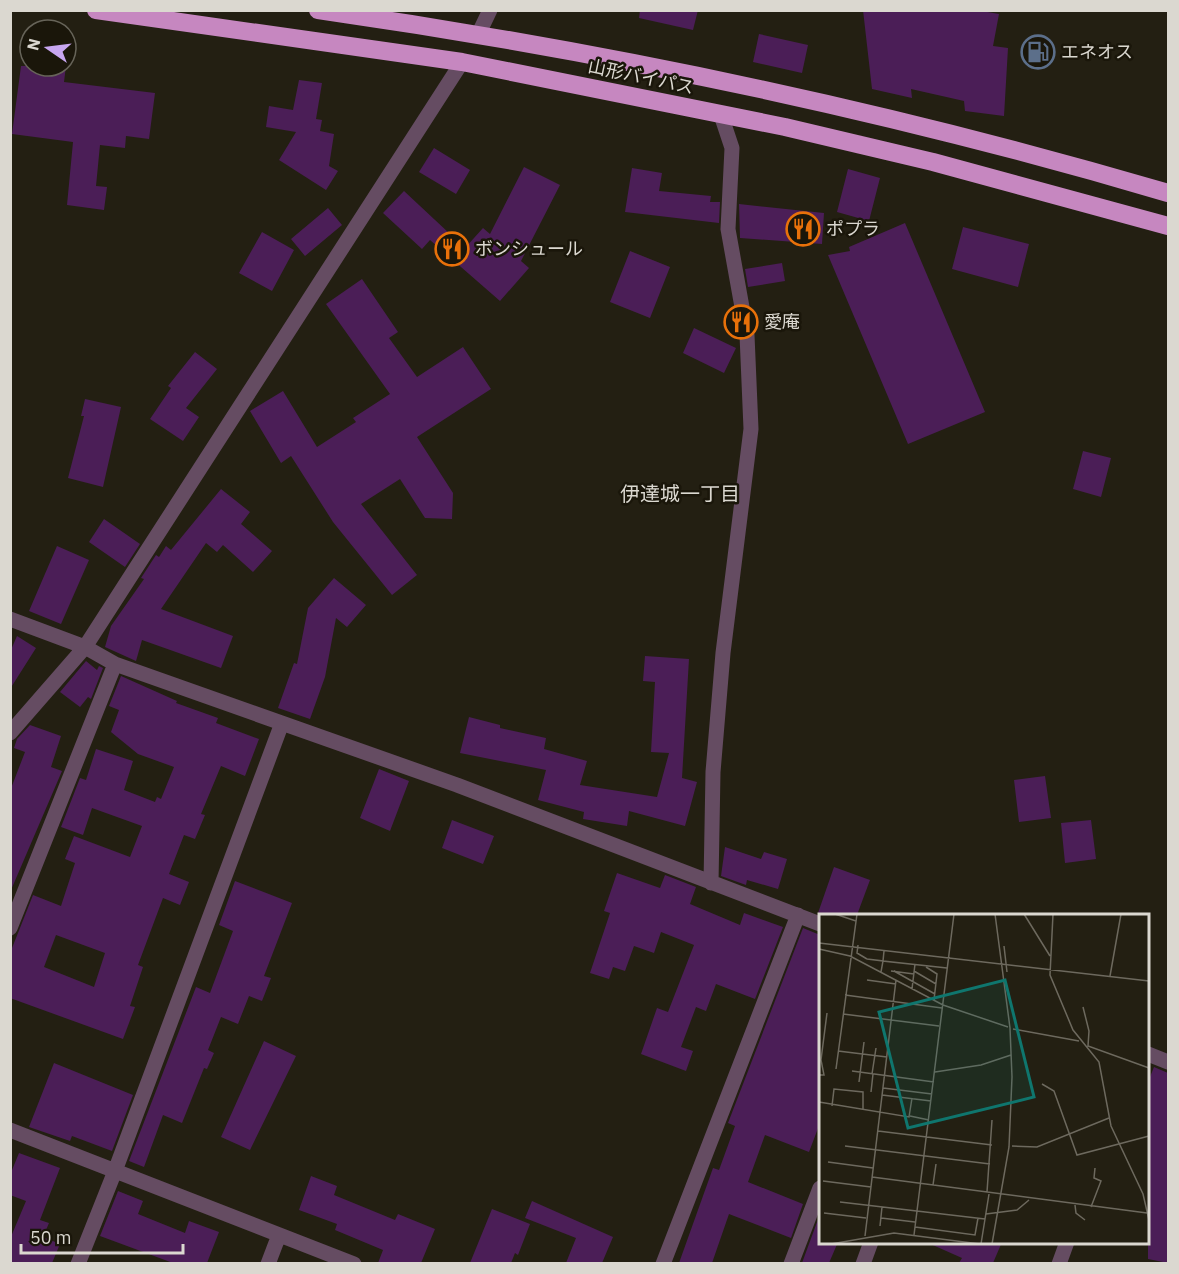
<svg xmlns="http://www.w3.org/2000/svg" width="1179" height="1274" viewBox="0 0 1179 1274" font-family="'IBM Plex Sans','Noto Sans JP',sans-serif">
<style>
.building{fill:#4b1e57;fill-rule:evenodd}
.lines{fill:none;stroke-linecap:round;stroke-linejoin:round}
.minor{stroke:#654c62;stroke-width:15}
.highway{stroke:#c687c0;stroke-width:18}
.labels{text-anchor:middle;stroke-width:5;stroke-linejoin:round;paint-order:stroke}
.poi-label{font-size:18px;fill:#dbd8d0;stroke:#1a160a;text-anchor:start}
.street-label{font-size:18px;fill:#dbd8d0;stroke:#1a160a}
.neighbourhood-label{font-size:20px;fill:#dbd8d0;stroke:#1a160a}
.inset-road{fill:none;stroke:#6d695e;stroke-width:1.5}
.view{fill:#0f766e;fill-opacity:0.15;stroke:#0f766e;stroke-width:3}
.inset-edge{fill:none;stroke:#dbd8d0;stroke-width:3}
</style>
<rect width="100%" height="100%" fill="#231f12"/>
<path class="building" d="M640,10h58l-5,20 -54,-12z
M863,10h113l23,4 -6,32 15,2 -4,68 -39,-5 -1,-10 -53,-12 1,9 -40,-9z
M759,34l49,11 -6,28 -49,-11z
M21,66h45l-2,16 91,11 -6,46 -23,-3 -1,12 -25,-3 -4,41 11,1 -3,23 -37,-5 6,-63 -61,-8z
M299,80l23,3 -6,36 6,1 -2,11 14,3 -5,32 9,5 -12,19 -47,-30 17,-28 -30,-5 3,-21 24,4z
M434,148l36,22 -14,24 -37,-22z
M524,167l36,18 -39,76 8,7 -29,33 -70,-61 -8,9 -39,-36 21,-22 61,57 18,-20 7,6z
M632,168l30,5 -3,18 52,5 -1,6h10l-1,21 -94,-11z
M848,169l32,9 -11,43 -32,-9z
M739,204l85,9 -2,31 -82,-6z
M328,208l14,17 -37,31 -14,-17z
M905,223l80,189 -77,32 -80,-189 22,-4 -1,-4z
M963,227l66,17 -11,43 -66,-18z
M262,232l32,18 -22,41 -33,-18z
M630,251l40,16 -20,51 -40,-16z
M782,263l3,18 -37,6 -3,-18z
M362,279l36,53 -9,6 28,39 46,-30 28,42 -74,48 36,56 -1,26 -27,-1 -25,-39 -39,25 56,71 -25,20 -59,-73 -42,-66 -10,7 -31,-52 33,-20 34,56 39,-25 -3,-4 37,-24 -64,-90z
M694,328l42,20 -12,25 -41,-20z
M195,352l22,17 -31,39 13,9 -16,24 -33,-22 21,-31 -3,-2z
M85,399l36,8 -18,80 -35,-9 16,-62h-3z
M1083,451l28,7 -10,39 -28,-8z
M221,489l29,23 -9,12 31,27 -19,21 -30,-27 -6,7 -11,-9 -45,66 72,27 -12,32 -79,-28 -6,21 -31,-14 6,-21 33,-47 -3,-1 15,-23 3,2 7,-11 5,4z
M104,519l36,25 -15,23 -36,-25z
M57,546l32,14 -28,64 -32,-13z
M334,578l32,27 -19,22 -11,-9 -11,59 -15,42 -32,-11 16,-45 3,1 11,-56z
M17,636l19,12 -26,41v-37z
M645,656l44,3 -7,119 15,4 -12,44 -56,-15 -2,15 -44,-7 1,-7 -46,-12 8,-30 -86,-17 9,-36 31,8v3l46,10 -2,11 43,12 -7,24 77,12 12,-44 -18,-1 4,-70 -12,-1z
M86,661l11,9 2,-4 4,2 -12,31 -3,-2 -8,10 -20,-15z
M121,676l56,25 -1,2 42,15 -2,5 43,16 -14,37 -24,-10 -20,48 4,1 -10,24 -11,-4 -15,39 20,8 -9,23 -17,-7 -25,67 5,2 -13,39 5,1 -12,32 -113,-41v-45l8,-20 15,-38 28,11 14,-43 -10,-4 9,-23 56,21 12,-31 -50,-18 -9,27 -22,-8 19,-49 6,2 10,-31 37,12 -9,29 31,12 2,-5 4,2 13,-32 -36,-13 -27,-22 8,-22 -10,-4zM56,935l49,18 -11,34 -50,-20z
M30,725l31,11 -10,31 11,4 -51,119 -1,-99 15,-39 -11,-4 3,-9z
M379,769l30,12 -19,50 -30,-13z
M1045,776l6,42 -32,4 -5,-42z
M452,820l42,16 -11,28 -41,-16z
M1091,820l5,39 -31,4 -4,-40z
M725,847l36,12 3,-7 23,7 -9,30 -31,-9 -1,5 -25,-9z
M834,867l36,13 -13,35h-33l-6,-2z
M617,873l43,15 5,-13 31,12 -6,17 50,21 4,-12 39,14 -28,72 -39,-15 -10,27 -10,-4 -15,40 12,4 -7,20 -45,-17 16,-46 11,4 26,-67 -33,-13 -7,21 -20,-7 -9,25 -12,-4 -4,12 -19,-6 20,-60 -6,-2z
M235,881l57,22 -28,73 7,2 -9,23 -13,-5 -11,28 -17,-7 -13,33 6,3 -7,16 -3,-1 -22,55 -19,-8 -19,52 -15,-6 67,-174 14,6 23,-62 -14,-6z
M803,928l17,7v188l-11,29 -44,-17 -17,47 55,22 -12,34 -62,-24 -17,49h-33l34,-95 6,2 16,-44 -7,-3z
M264,1041l32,15 -46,94 -29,-13z
M54,1063l79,32 -21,56 -40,-15 -2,5 -41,-14z
M1154,1067l14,6v190l-20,-4v-177z
M19,1153l41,15 -20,52 9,3 -6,14 17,7 -8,19h-42v-24l16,-38 -16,-6v-20z
M311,1176l26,10 -3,9 61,25 3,-6 37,15 -14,34h-43l5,-13 -48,-20 2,-6 -38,-14z
M118,1191l25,10 -5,13 47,19 4,-12 30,11 -12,31h-34l-73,-27z
M532,1201l81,36 -11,26h-36l10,-25 -51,-20z
M492,1209l38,15 -12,31 -3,-2 -4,10h-41z
M820,1214v28h18l-9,21h-27z
M926,1242h76l-9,21h-34l3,-5z"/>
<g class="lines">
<path class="minor" d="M479,33l11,-23
M10,619l75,28 30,17 342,121 363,139
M10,733l75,-86 377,-585
M711,883l2,-111 10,-119 28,-224 -4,-94 -19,-106 4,-81 -11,-33
M10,928l105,-264
M1148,1054l20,8
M10,1130l344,134
M78,1264l37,-93 167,-448
M268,1264l11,-29
M663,1264l135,-349
M791,1264l29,-76
M863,1264l8,-22
M1059,1264l8,-22"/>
<path class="highway" d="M96,10l366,52 323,65 148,35 235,64
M318,10c287,41 572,101 850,183"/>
</g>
<defs>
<g id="fuel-ring" transform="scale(1.725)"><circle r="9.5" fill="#1a160a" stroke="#5c6f8a" stroke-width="1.5"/><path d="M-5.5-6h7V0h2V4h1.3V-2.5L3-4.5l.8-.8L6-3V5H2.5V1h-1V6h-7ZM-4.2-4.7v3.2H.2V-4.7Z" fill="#5c6f8a"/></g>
<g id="restaurant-ring" transform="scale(1.725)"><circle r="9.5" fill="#1a160a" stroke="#e8710a" stroke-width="1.5"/><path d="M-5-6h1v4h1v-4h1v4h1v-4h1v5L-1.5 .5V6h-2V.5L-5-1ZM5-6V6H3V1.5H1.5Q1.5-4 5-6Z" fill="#e8710a"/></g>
</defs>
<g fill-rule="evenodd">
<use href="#fuel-ring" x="1038" y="52"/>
<use href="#restaurant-ring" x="803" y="229"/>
<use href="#restaurant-ring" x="452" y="249"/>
<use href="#restaurant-ring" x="741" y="322"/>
</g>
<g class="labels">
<g class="poi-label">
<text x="1061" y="58">エネオス</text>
<text x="826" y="235">ポプラ</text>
<text x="475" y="255">ボンシュール</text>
<text x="764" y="328">愛庵</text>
</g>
<g class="street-label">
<text transform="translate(641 77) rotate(12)" y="6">山形バイパス</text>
</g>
<g class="neighbourhood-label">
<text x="680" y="501">伊達城一丁目</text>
</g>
</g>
<g transform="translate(819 914)">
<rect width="330" height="330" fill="#231f12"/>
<path class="inset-road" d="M16,0l21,7M205,0l26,42M234,0l-3,61 23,55 26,32 12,64 32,68 6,26M0,29l330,38M39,31l-1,8 10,6M185,32l3,26M0,35l31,7 93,49 65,22M65,37l-1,10 64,7M48,45l16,2 -2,11M107,53l11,7 -3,26M72,57l23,3M75,57l41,23M95,57l22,13M291,62l11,-62M48,66l29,4M93,75l3,-25M26,81l97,13M264,93l6,24 -1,15 61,22M24,100l96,12M194,115l66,12M19,137l49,6M17,155l21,-155M33,157l82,11M116,158l46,-7 30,-10M53,160l4,-26M0,161h5l-3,-15 6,-47M40,168l5,-40M223,170l12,7 23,64 72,-19M64,174l49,6M52,178l2,-18M63,181l49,6M0,188l90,15 3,-19M13,192l2,-17 29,3v18M91,202l19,4M59,217l114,14M26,232l145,18M193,232l25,1 72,-29M9,248l45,6M53,263l275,36M4,267l48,6M114,271l3,-21M168,278l5,-72M21,288l145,17M256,291l1,8 9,7M272,293l10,-26 -7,-3 1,-10M5,299l42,5M167,300l31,-4 12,-10M62,304l34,4M61,312l2,-19M96,313l60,8 3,-17M95,321l40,-321M46,322l31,-256M12,330l63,-11 86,11M162,330l8,-50M173,330l17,-97 3,-70 -2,-49 -15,-114"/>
<path class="view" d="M186,66l29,117 -126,31 -29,-116z"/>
<rect width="330" height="330" class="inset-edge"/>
</g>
<rect width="1179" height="1274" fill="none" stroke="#dbd8d0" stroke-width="24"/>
<g transform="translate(48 48) rotate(284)"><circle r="28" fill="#1a160a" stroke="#676459" stroke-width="1.5"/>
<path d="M0-4.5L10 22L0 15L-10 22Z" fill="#c7a6f0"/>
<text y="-9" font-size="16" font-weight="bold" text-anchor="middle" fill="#dbd8d0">N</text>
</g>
<path d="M21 1244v9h162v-9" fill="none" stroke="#dbd8d0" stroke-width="3"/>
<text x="30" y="1244" font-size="18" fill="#dbd8d0" stroke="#1a160a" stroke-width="4.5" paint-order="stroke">50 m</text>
</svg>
